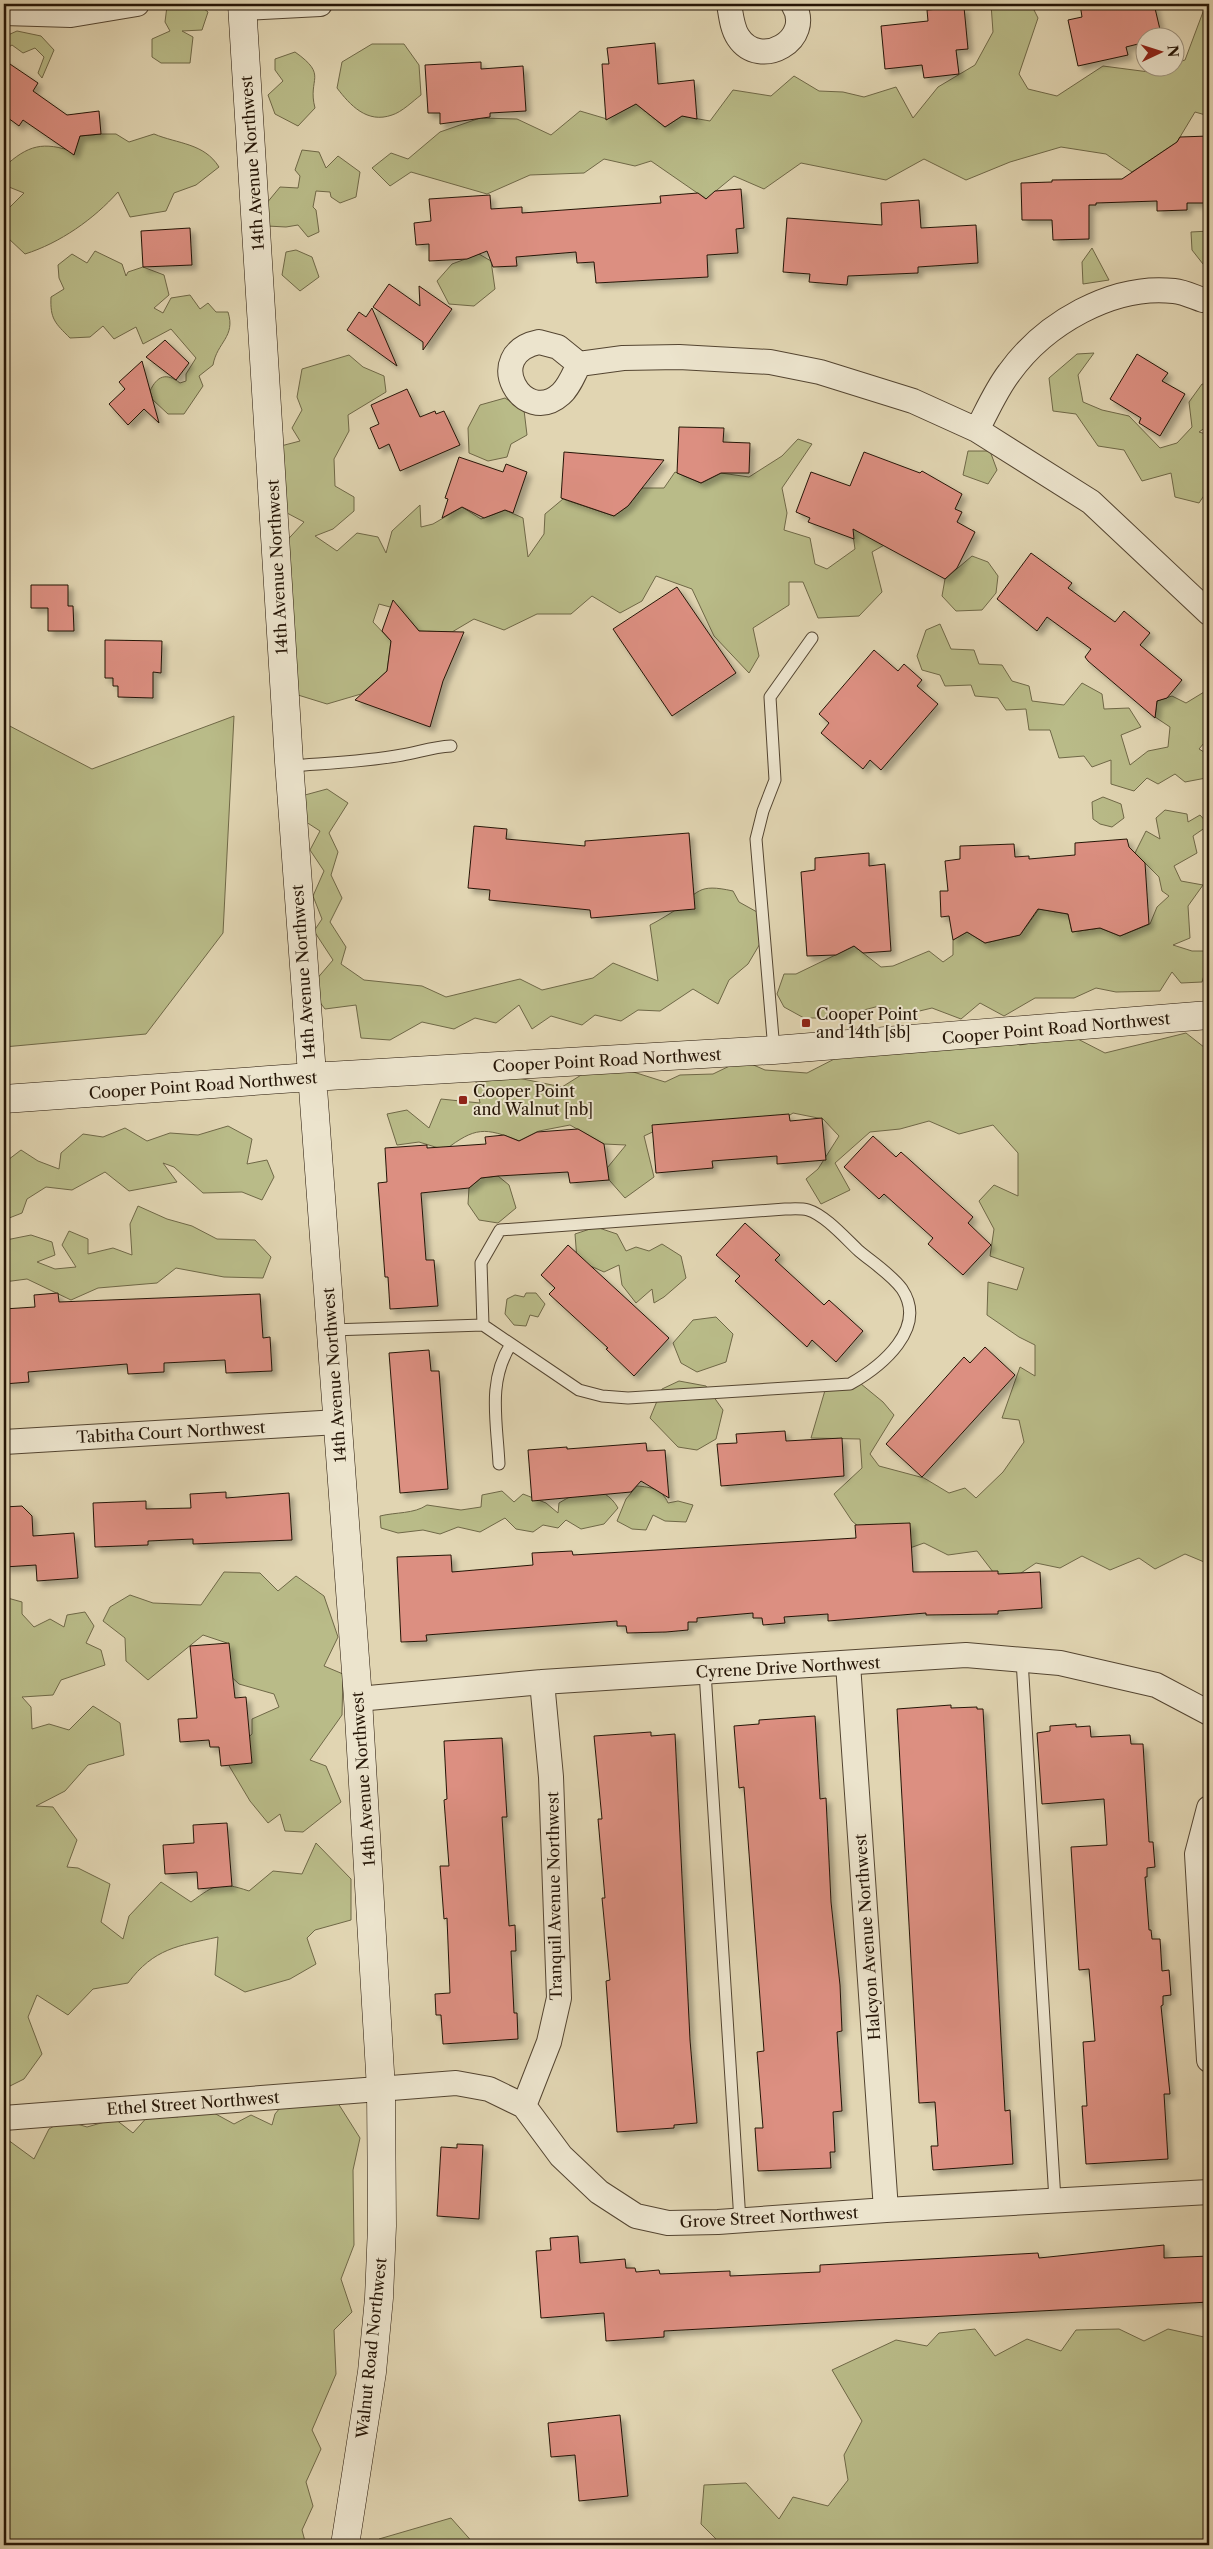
<svg xmlns="http://www.w3.org/2000/svg" width="1213" height="2549" viewBox="0 0 1213 2549" font-family="'Libre Caslon Text',serif">
<style>
.green{fill:#b9bb88;stroke:#6f6847}
.building{fill:#dc8f81;stroke:#251506;filter:url(#shadow)}
.lines{fill:none;stroke-linecap:round;stroke-linejoin:round}
.lane-casing{stroke:#544531;stroke-width:13}
.street-casing{stroke:#544531;stroke-width:26}
.secondary-casing{stroke:#251506;stroke-width:29}
.lane{stroke:#ece4cd;stroke-width:11}
.street{stroke:#ece4cd;stroke-width:24}
.secondary{stroke:#ece4cd;stroke-width:28}
.poi-dot{fill:#8f2418;stroke:#ece4cd;stroke-width:2}
.labels{text-anchor:middle;stroke-width:4;stroke-linejoin:round;paint-order:stroke}
.street-label{font-size:16px;fill:#251506;stroke:#ece4cd}
.poi-label{font-size:16px;fill:#251506;stroke:#ece4cd;text-anchor:start}
</style>
<defs>
<filter id="shadow"><feDropShadow dx="4.5" dy="4.5" stdDeviation="2.5" flood-color="#0004"/></filter>
</defs>
<rect width="100%" height="100%" fill="#e1d5b2"/>
<filter id="stains"><feTurbulence type="fractalNoise" baseFrequency=".004" numOctaves="4"/><feColorMatrix values="0 0 0 0 .2 0 0 0 0 .09 0 0 0 0 .02 0 0 0 .5 -.17"/></filter>
<radialGradient id="worn" r=".72"><stop offset=".6" stop-color="#630" stop-opacity="0"/><stop offset="1" stop-color="#630" stop-opacity=".3"/></radialGradient>
<path class="green" d="M184,4h14l10,8 -6,18 -20,1 11,6 -3,26h-29l-9,-6v-18l18,-8 -5,-9 2,-16z
M991,4h40l7,14 -19,56 9,15 29,7 46,-30 46,6 13,-4h14v-5l9,-3 21,-56h3v112l-14,-4 -18,30 -45,30 -26,-18 -45,-7 -51,15 -44,18 -42,-21 -38,21 -85,-17 -37,26 -30,-13 -28,23 -55,-38 -16,5 -31,-7 -20,14 -54,2 -43,19 -76,-22 -21,14 -18,-18 19,-15 17,6 32,-27 40,-14 37,1 34,16 29,-24 27,8 29,-15 29,23 17,-11 28,5 23,-31 38,6 23,-20 25,15 24,1 21,5 32,-10 17,31 25,-31 37,-22 18,-33z
M17,31l24,5 13,14 -12,28 -4,-5 6,-16 -9,-9 -12,5 -11,-8 -8,5v-16l4,1z
M372,44h32l15,21 2,30c-8,6 -19,17 -29,20 -25,9 -42,-10 -55,-27l5,-26z
M295,52c34,24 12,26 20,56l-17,18 -23,-12 -7,-19 15,-14 -8,-11v-11z
M101,134h15l13,8 25,-8c24,10 50,9 65,33l-23,18 -22,8 -8,18 -36,6 -12,-25c-24,27 -58,51 -93,62l-17,-16 1,8 -5,6v-27l2,1 -2,-13 20,-20 -20,-8v-18c24,-22 39,-26 70,-15l6,-16z
M302,150l17,2 7,16 12,-12 22,16 -4,25 -16,6 -9,-6 -1,-5 -14,-1 -3,16 3,3 3,22 -11,5 -10,-12 -12,2 -19,-1 -1,-22 14,-17 18,1 2,-12 -5,-6z
M1209,231v31l-6,2 -11,-14 -1,-18z
M1092,248l17,32 -26,4 -1,-22z
M296,250l16,7 7,20 -19,14 -18,-16 4,-23z
M95,251l27,13 4,12 2,-4 15,-5 21,8 5,20 -15,13 9,5 8,-15 19,-3 10,14 8,-6 8,9h12c8,25 -11,30 -15,53l-14,11 4,10 -19,28h-16l-15,-14 -3,-9c7,-15 16,-19 30,-8l6,-2v-7l10,-16 -25,-29 -28,15 -7,-17 -22,12 -11,-13 -13,11 -20,1c-15,-15 -20,-19 -19,-41l13,-8 -5,-11 -1,-13 14,-11 15,9z
M479,254l12,7 4,28 -21,17 -25,-2 -12,-23 15,-17z
M1094,353l-16,22 5,27 19,8 27,6 31,32 17,-5 15,-16 -3,-25 13,-18 7,1v40l-10,7 10,3v53l-10,15 -24,-6 -4,-24 -29,8 -18,-31 -26,-4 -22,-32 -23,-3 -4,-33 28,-24z
M349,355l14,12 21,9 2,16 -38,23 1,16 -15,28 1,27 19,11v14l-21,18 -18,7 22,15 20,-18 21,4 8,16 6,-22 28,-26 1,22 12,-3 29,-17 19,12 24,-9 18,8 5,39 16,-23 1,-20 18,-15 51,17 14,-10 14,-18h22l11,-16 26,11 20,-10 28,4 33,-21 16,-17 14,5 -30,44 5,25 -3,17 26,8 5,26 12,5 28,-20 -3,-21 34,16 -14,8 10,40 -23,24 -41,2 -15,-36h-14v23l-36,23 6,28 -10,17 -35,-37 -22,-47 -36,-13 -14,25 -22,12 -28,-17 -21,18h-34l-33,16 -30,-11 -22,13 -33,-1 -18,-21 -22,-6 -6,18 18,19 -4,30 -26,23 -34,10 -29,-9 -31,-133 37,-40 -17,-9 -10,-66 23,-6 -8,-13 10,-18 -5,-13 5,-28z
M505,398l19,12 3,25 -16,9 -4,13 -19,4 -19,-8 -1,-25 12,-23z
M968,451h22l7,19 -9,14 -25,-9z
M972,556l16,6 10,14 -2,17 -14,17 -26,1 -14,-15 3,-17z
M940,624l11,25 23,1 5,14 23,1 10,16 17,5 3,15 32,4 18,-22 20,11 2,15 25,-1 12,19 -20,8 9,30 18,-14 20,-4 2,-20 -15,-10 2,-16 15,-5 14,7 23,-14v48l-10,12 10,6v19l-3,4 -21,4 -10,-8 -17,10 -11,-6 -13,13 -23,-7v-24l-19,7 -8,-11 -25,2 -9,-28h-21l-3,-21 -20,1 -8,-12 -23,-2 -4,-11 -26,1 -5,-11 -18,-5 -5,-14 9,-26z
M234,716l-11,217 -77,101 -142,13v-324l88,46z
M327,789l21,14 -19,30 9,19 -7,23 11,23 -12,24 16,25 -5,17 23,16 58,6 24,11 74,-18 22,11 51,-12 20,-15 45,18 -8,-56c8,-4 16,-9 24,-14 25,-19 23,-28 59,-20l6,11 18,10 4,30 -13,22 -19,16 -11,24 -25,-15 -33,22 -22,-1 -17,11 -26,-6 -13,10 -31,-9 -19,13 -13,-24 -23,18 -21,-5 -21,11 -32,-7 -32,18 -29,-2 -5,-33 -31,4 -16,-21 24,-28 -19,-29 8,-12 -9,-23 11,-25 -14,-21 10,-19 -17,-11 2,-25z
M1103,797l18,7 3,14 -12,9 -12,-3 -7,-5 -1,-17z
M1165,810l22,4 1,8 12,-7 9,10 -16,11 4,17 -23,13 7,15 22,4 -15,21 2,32 -17,7 19,6h17v8l-7,23 -21,1 -9,-11 -12,19 -44,1 -20,-4 -22,10h-39l-31,18 -24,-13 -19,16 -29,-11 -25,6 -28,-8 -45,12h-30l-20,-11 -7,-13 7,-20h12l58,-28 27,21 12,-1 36,-15 14,11 10,-7v-15l14,-8 18,11 35,-8 19,-26 29,5 4,18 28,-4 20,8 30,-12 7,-17 12,-11 -7,-5 -3,-14 -24,-24 11,-22 14,8 -4,-21z
M972,1026l48,19 52,-9 33,17 81,-20 23,18v513l-24,-10 -30,15 -16,-11 -29,12 -28,-14 -22,12 -24,-5 -33,22 -26,-34 -29,4 -24,-12 -17,6 -34,-10 -21,-18 -18,-27 28,-26 -2,-29 -49,-1 15,-51 29,-8 28,23 11,13 -24,39 9,12 45,12 25,15 16,-5 11,10 27,-26 21,-30 -5,-22 -17,-2 18,-51 15,9v-31l-16,-8 -32,-22 1,-33 29,8 7,-22 -34,-12 4,-27 -15,-28 15,-16 24,11v-43l-25,-28 -34,9 -30,-13 -29,8 -30,3 -35,31 15,27 -29,14 -15,-25 12,-10 21,-33 -16,-17 -30,-6 -29,19 -94,-8 -26,12 10,41 -29,21 -22,-25 23,-28 -22,-1 -34,-19 -31,6 -20,10c-34,-14 -44,-14 -74,9l-26,-8 -22,3 -10,-31 20,-4 22,18 12,-29 39,4 -4,-21 42,-4 44,9 24,-15 41,-2 38,12 15,-7 33,-1 29,-14 23,10 42,3 41,-21z
M228,1126l24,13 -5,25 20,-4 7,17 -12,23 -20,-8 -39,1 -29,-26 -11,-4 14,19 -48,9 -24,-19 -33,18 -26,-3 -19,12 -5,14 -18,7v-57l17,-13 17,11 21,8 2,-16 22,-19 20,3 22,-9 22,13 23,-8 28,2z
M498,1176l11,9 7,23 -18,15 -19,-3 -11,-16 1,-16 12,-10z
M138,1206l29,13 25,7 25,13 38,1 16,17 -8,21 -39,-1 -48,-9 -19,15 -59,5 -27,12 -44,-21 -23,3v-44l2,2 25,-5 21,7 3,13 -18,7 18,7 21,-2 -14,-22 7,-14 19,8v15l25,-6 19,7 -2,-31z
M596,1227l21,7 9,17 10,-4 13,4 13,-7 19,12 5,22 -22,19 -10,6 -2,-14 -16,14 -14,-18 -3,-20 -15,7 -27,-12 -2,-26z
M526,1293h10l9,11 -7,13 -8,-2 -4,11 -12,-1 -9,-11 2,-15 8,-4 9,2z
M716,1317l17,17 -7,28 -29,10 -16,-9 -8,-20 20,-23z
M679,1381l27,5 17,24 -7,29 -19,11 -19,-3 -28,-29 12,-29z
M637,1486c14,1 25,3 31,17l10,-2 15,4 -7,17 -21,-1 -12,-6 -7,15 -14,-1 -15,-8 9,-22z
M502,1491l12,11 9,-8 23,9 12,10 1,-10c21,-13 44,-21 59,5l-14,16 -23,5 -15,-9 -8,8 -15,-3 -10,7 -17,-3 -11,-11 -25,14 -22,-5 -18,7 -17,-4 -25,3 -17,-5 -1,-12c16,-4 34,-2 47,-11l34,5 20,-3 1,-12z
M224,1572l36,1 18,18 18,-15 28,20 14,41 -14,29 19,8 -1,41 -32,45 16,6 15,36 -38,30 -18,-1 -5,-17 -12,9 -18,-22 -25,-42 27,-25v-15l27,-12 -5,-13 -35,-10 -14,-13 2,-28 -24,-8 -55,45 -22,-19 -1,-23 -22,-17 7,-14 20,-12 23,8 48,2z
M4,1597l18,5v12l12,13 16,-8 14,8 3,-12 18,-3 9,14 -8,17 15,7 4,15 -44,15 -8,15 -31,2 9,10 1,22 17,-5 20,6 24,-24 27,17 4,32 -36,10 -23,26 -29,15 17,1 24,33 -10,27 11,1 32,16 -9,38 22,17 6,-23 32,-34 30,20c25,-18 28,-21 58,-11l24,-20 29,3 14,-31 35,36v41l-36,10 -8,8 9,26 -26,15 -45,13 -30,-17 3,-38c-40,9 -64,11 -90,46l-35,6 -25,26 -31,-20 -9,22 14,37 -18,25 -20,10z
M294,2091l42,9 24,38 -7,32 1,75 -13,34 11,33 -18,18 2,44 -24,56 9,19 -15,33 7,24 -11,24 4,15h-302v-408l30,22 15,-30 15,-9 23,7 28,-8 18,14 16,-18 29,2 14,-16 42,23 17,-9 21,10 3,-11z
M975,2329l20,27 32,-17 34,12 15,-21 43,-1 25,12 24,-12 36,8 5,-2v210h-487l-21,-21 3,-39 42,-2 33,36 14,-22 35,9 20,-26 -4,-25 18,-34 -30,-51 64,-30 31,6 12,-13z
M451,2518l24,27h-98l2,-6z"/>
<path class="building" d="M1080,4h74l8,34h-16v4l-20,5 2,8 -50,11 -10,-46 14,-3z
M964,7l4,42 -12,1 3,24 -35,4 -2,-13 -37,4 -4,-43 47,-5 -1,-11z
M655,43l3,41 36,-4 3,39 -15,-3 -17,11 -29,-23 -30,16 -4,-56h7l-2,-16z
M4,60l34,23 -5,8 34,24 32,-4 2,23 -21,2 -6,19 -51,-35 -4,6 -15,-11z
M481,62v7l42,-3 3,45 -36,2v4l-50,7v-11h-12l-3,-48z
M1209,136v67h-22v7l-30,1v-10l-61,2v2h-7v34l-36,1 -1,-20h-30l-1,-37 31,-1v-2l70,-1 55,-37 3,-5z
M741,189l3,39 -8,1 2,24 -31,2 1,22 -112,6 -2,-21 -17,1 -1,-11 -60,5 1,9 -24,1 -6,-16 -20,8 -38,2v-17l-13,1 -2,-22 17,-2 -2,-22 61,-4 1,14 31,-2v6l139,-10 -1,-7 38,-3 8,6 9,-8z
M919,200l2,28 55,-3 2,38 -60,4v6l-70,3 -1,9 -38,-3 1,-8 -27,-2 4,-54 95,7 -1,-22z
M190,228l2,37 -49,2 -2,-36z
M389,284l31,22 -1,-20 33,23 -29,41v-8l-50,-35z
M372,308l25,58 -50,-36 12,-18 7,5z
M165,340l24,23 -13,17 -30,-23z
M1137,354l31,19 -6,8 23,13 -25,42 -21,-13 2,-5 -31,-19z
M142,361l17,62 -15,-14 -16,16 -19,-21 16,-15 -6,-7z
M407,389l13,28 15,-6 1,3 8,-3 16,34 -60,26 -11,-27 -10,5 -9,-21 9,-4 -8,-19z
M679,427l45,1 -1,14 27,1 -1,30h-28l-20,10 -24,-10z
M564,452l36,3 64,5 -36,46 -14,10 -53,-18z
M864,452l56,21 2,-2 40,23 -7,15 7,3 -5,10 18,10 -18,36 -12,11 -92,-50 1,10 -46,-17 2,-4 -14,-6 15,-40 39,14z
M459,457l44,15 3,-8 21,8 -14,41 -8,-3 -21,8 -22,-11 -20,11 6,-19 -3,-1z
M1031,553l41,30 -4,5 47,34 9,-11 26,22 -10,12 42,35 -15,18 -10,3 -2,17 -67,-57 -3,-4 6,-8 -44,-32 -10,14 -40,-32z
M31,585h37v21h5l1,25h-26v-23h-17z
M677,587l59,86 -64,43 -59,-87z
M393,600l26,31 45,1 -21,49 -13,46 -75,-27 32,-29 4,-30 -9,-10z
M105,640l57,1 -1,32 -8,-1v26l-35,-1v-11h-5v-8h-8z
M874,650l24,21 6,-7 18,16 -5,6 21,18 -57,66 -11,-10 -7,9 -42,-36 8,-10 -10,-9z
M474,826l33,3 -1,10 79,7v-5l104,-8 6,76 -104,9 -1,-8 -101,-10 1,-10 -22,-2z
M1127,839l2,8 16,16 4,61 -29,12 -20,-8 -28,4 -4,-18 -30,-5 -18,26 -35,8 -18,-11 -14,8 -4,-24 -8,1 -1,-26h8l-3,-30 15,-2v-13l54,-2 1,13 14,-1v3l46,-4v-12z
M869,853v13l16,-2 6,87 -28,2 -9,-7 -18,9 -29,1 -6,-84 14,-2v-12z
M789,1114l1,7 32,-3 4,42 -49,4v-8l-65,5 1,7 -57,5 -4,-48z
M578,1129l26,15 5,36 -39,3 -2,-11 -70,4 -17,2 -12,10 -48,5 5,67h8l4,46 -48,3 -2,-32h-3l-7,-94 9,-1 -2,-34 42,-3v3l59,-4 -1,-7 19,-2 15,6 18,-9z
M873,1136l23,21 5,-5 72,65 -5,6 23,22 -28,30 -35,-31 5,-6 -49,-44 -5,5 -35,-32z
M745,1223l35,32 -5,5 49,45 5,-5 34,31 -27,31 -24,-22 -5,7 -72,-66 5,-5 -24,-21z
M568,1245l101,93 -35,38 -28,-27 2,-1 -59,-54 6,-6 -14,-13z
M58,1293l1,9 201,-8 3,44 7,-1 2,34 -46,2 -1,-13 -61,3v9l-36,2 -1,-10 -99,8 1,10 -25,2v-75l31,-2 -1,-12z
M985,1347l30,28 -93,102 -36,-33 78,-87 6,6z
M429,1350l2,21h8l9,118 -48,4 -11,-140z
M785,1431l1,10 56,-3 2,38 -123,10 -4,-42 20,-1 -1,-9z
M646,1443l1,8 18,-1 4,48 -28,-17 -10,11 -99,9 -4,-51 39,-3v2z
M226,1492v6l63,-5 3,47 -99,4v-5l-45,2v4l-53,2 -2,-44 53,-2v8l45,-1 -1,-14z
M22,1506l10,10 1,20 41,-3 4,45 -41,3 -1,-16 -32,2v-60z
M910,1523l3,49 85,-1v3l42,-2 2,36 -44,3v3l-72,1v-2l-98,8v-7l-44,3 1,6 -22,2 -1,-7h-9v-5l-56,5v4h-9v8l-22,2 -39,1 -1,-7h-9v-5l-191,14 1,6 -26,1 -4,-85 54,-2 1,17 81,-7 -1,-12 40,-2 1,4 283,-17 -1,-13z
M229,1643l6,55 11,-1 6,66 -31,3 -2,-19h-9l-1,-7 -29,2 -2,-23 19,-1 -7,-72z
M951,1705v3l26,-1v2h6l22,402 5,-1 3,54 -80,6 -2,-24h7l-3,-44 -16,1 -22,-394z
M815,1716l5,83 6,-1 5,104 9,83 2,46 -5,1 5,79 -9,1 2,40h-5l1,16 -73,3 -3,-43h8l-6,-76 7,-1 -20,-264 -5,1 -5,-62 25,-2v-4z
M1076,1724v3l14,-1 1,11 39,-2 1,9h12l6,98h4l2,25 -8,1v9h-2l4,53h2l1,9h8l2,32 7,-1 2,25 -8,1v9l-2,1 9,88h-6l4,65 -82,5 -4,-58h5l-4,-64 12,-1 -6,-72 -10,1 -8,-123 36,-2 -3,-46 -62,5 -5,-71 13,-2v-5z
M651,1732v4l24,-2 15,306 7,83 -23,2v3l-57,4 -11,-151 4,-1 -8,-82h3l-7,-79h4l-8,-83z
M502,1738l5,79h-5l7,109 6,-1 1,26h-5l3,62h3l1,26 -75,5 -2,-29h-5l-1,-21 15,-1 -3,-75 -3,1 -4,-53h9l-5,-66 3,-1 -3,-58z
M227,1823l5,63 -34,3 -1,-17 -32,2 -2,-29 31,-2 -1,-18z
M457,2144l26,1 -4,74 -42,-3 4,-69 16,1z
M578,2236l2,27 45,-4 1,9h9l1,4 23,-2 1,4 70,-3v5l90,-4v-7l218,-12 1,5 125,-13v13l45,-2v46l-545,29v6l-58,4 -2,-28 -63,5 -5,-67 15,-1 -1,-12z
M620,2415l8,81 -49,5 -4,-46 -24,2 -3,-34z"/>
<g class="lines">
<g class="lane-casing">
<path id="lane" d="M290,766c37,-3 75,-4 112,-11 17,-3 31,-8 49,-9
M774,1050l-18,-211 7,-28 12,-31 -5,-83 42,-59
M785,1209c7,0 16,-1 23,1 17,5 38,29 51,41 13,11 33,24 43,38 26,39 -20,77 -52,95l-222,14 -26,-2 -23,-6 -96,-65 -2,-62 19,-33z
M331,1330l152,-5
M499,1464c-2,-43 -12,-82 12,-120
M1022,1660l33,540
M705,1672l35,549"/>
</g>
<g class="street-casing">
<path id="street" d="M729,4c2,11 3,24 9,33 22,34 77,2 55,-33
M242,8l78,-4
M4,13l67,2 66,-11
M539,342l19,5 21,17c-5,10 -10,23 -18,30 -38,34 -80,-40 -22,-52z
M579,364l44,-6 56,-1 91,5 50,10 93,29 64,29 114,72 118,111
M977,430c10,-19 19,-40 32,-57 35,-49 103,-89 165,-82 10,1 20,6 29,9
M4,1442l334,-20
M848,1664l38,546
M358,1699l184,-17 424,-27 94,8 96,22 53,28
M1209,1808l-12,46 12,206
M524,2106l25,-64 10,-44 -8,-221 -9,-95
M4,2118l452,-35 33,6 35,17 37,50 38,36 37,24 32,7 50,-1 168,-12 323,-18"/>
</g>
<g class="secondary-casing">
<path id="secondary" d="M242,4l47,758 69,937 23,390 1,137 -3,72 -7,74 -27,173
M4,1099l307,-22 463,-27 435,-35"/>
</g>
<use href="#lane" class="lane"/>
<use href="#street" class="street"/>
<use href="#secondary" class="secondary"/>
</g>
<g class="poi-dot">
<rect x="801" y="1018" width="10" height="10" rx="2.5"/>
<rect x="458" y="1095" width="10" height="10" rx="2.5"/>
</g>
<g class="labels">
<g class="street-label">
<text transform="translate(252 163) rotate(-94)" y="6">14th Avenue Northwest</text>
<text transform="translate(277 567) rotate(-93)" y="6">14th Avenue Northwest</text>
<text transform="translate(303 972) rotate(-94)" y="6">14th Avenue Northwest</text>
<text transform="translate(1056 1028) rotate(-5)" y="6">Cooper Point Road Northwest</text>
<text transform="translate(607 1060) rotate(-3)" y="6">Cooper Point Road Northwest</text>
<text transform="translate(203 1085) rotate(-4)" y="6">Cooper Point Road Northwest</text>
<text transform="translate(334 1375) rotate(-94)" y="6">14th Avenue Northwest</text>
<text transform="translate(171 1432) rotate(-3)" y="6">Tabitha Court Northwest</text>
<text transform="translate(788 1667) rotate(-3)" y="6">Cyrene Drive Northwest</text>
<text transform="translate(363 1779) rotate(-94)" y="6">14th Avenue Northwest</text>
<text transform="translate(554 1896) rotate(-91)" y="6">Tranquil Avenue Northwest</text>
<text transform="translate(867 1937) rotate(-94)" y="6">Halcyon Avenue Northwest</text>
<text transform="translate(193 2103) rotate(-4)" y="6">Ethel Street Northwest</text>
<text transform="translate(769 2217) rotate(-3)" y="6">Grove Street Northwest</text>
<text transform="translate(371 2348) rotate(-84)" y="6">Walnut Road Northwest</text>
</g>
<g class="poi-label">
<text x="816" y="1020">Cooper Point<tspan x="816" dy="18">and 14th [sb]</tspan></text>
<text x="473" y="1097">Cooper Point<tspan x="473" dy="18">and Walnut [nb]</tspan></text>
</g>
</g>
<rect width="1213" height="2549" fill="none" stroke="#e1d5b2" stroke-width="20"/>
<rect x="5" y="5" width="1203" height="2539" fill="none" stroke="#251506" stroke-width="2.5"/>
<rect x="10" y="10" width="1193" height="2529" fill="none" stroke="#251506"/>
<g transform="translate(1160 52) rotate(86)"><circle r="24" fill="#ece4cd" stroke="#9c917d"/>
<path d="M0-4L9 19L0 12L-9 19Z" fill="#8f2418"/>
<text y="-8" font-size="14" font-weight="bold" text-anchor="middle" fill="#251506">N</text>
</g>
<rect width="100%" height="100%" filter="url(#stains)"/>
<rect width="100%" height="100%" fill="url(#worn)"/>
</svg>
